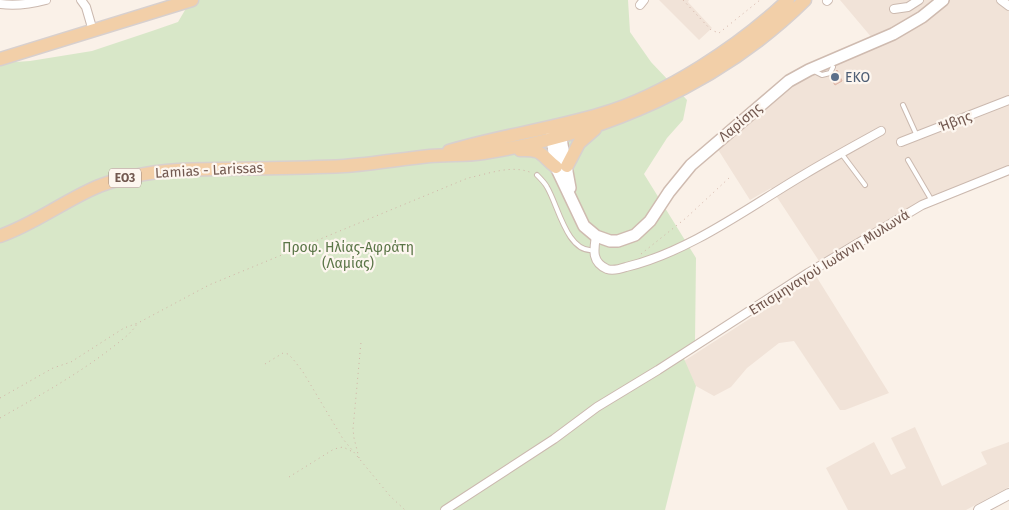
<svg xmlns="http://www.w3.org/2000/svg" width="1009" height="510" viewBox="0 0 1009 510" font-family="'Fira Sans',sans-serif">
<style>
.residential{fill:#f1e3d8}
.green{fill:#d8e7c8}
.building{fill:#edcfc3;stroke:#deb5a5}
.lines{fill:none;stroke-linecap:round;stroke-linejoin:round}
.service-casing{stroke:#cbb9af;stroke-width:6}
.minor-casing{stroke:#cbb9af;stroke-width:10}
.tertiary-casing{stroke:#cbb9af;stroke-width:12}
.secondary-casing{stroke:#cfbbb0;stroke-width:14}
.primary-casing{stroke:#d8d0ce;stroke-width:15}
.path{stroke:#d2b2a6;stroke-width:1;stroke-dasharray:1 4;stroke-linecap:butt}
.service{stroke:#fff;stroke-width:4}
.minor{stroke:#fff;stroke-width:8}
.tertiary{stroke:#fff;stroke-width:10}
.secondary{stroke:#fff;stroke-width:11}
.primary{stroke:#f2cfa8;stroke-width:12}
.service-dot{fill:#5c6f8a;stroke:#fdf6ef;stroke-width:2}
.labels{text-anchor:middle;stroke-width:4.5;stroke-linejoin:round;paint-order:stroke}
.shield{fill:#fdf6ef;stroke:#9c877f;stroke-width:1}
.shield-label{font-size:12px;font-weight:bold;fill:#72584f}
.service-label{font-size:14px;fill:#4e5e75;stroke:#fdf6ef;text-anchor:start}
.street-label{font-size:14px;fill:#72584f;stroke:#fdf6ef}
.park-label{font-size:14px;fill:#5b7648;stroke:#fdf6ef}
</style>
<rect width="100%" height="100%" fill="#faf1e8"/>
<path class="residential" d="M659,0h30l-1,2 24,26 -13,12z
M840,0h169v167l-84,33 -104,64 -50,-76 -21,12 -33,-52 79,-64 82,-39z
M816,276l73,117 -44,17h-5l-46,-69 -15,2 -32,25 -16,19 -17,9 -18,-10 -12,-25z
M915,427l27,59 45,-22 -6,-12 28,-10v45l-43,23h-118l-22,-42 48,-26 17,33 15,-7 -15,-30z"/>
<path class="green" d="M191,0h437l2,32 21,30 36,38 -4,20 -16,18 -23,36 52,84 -1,84 -14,10 15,34 -31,124h-665v-447l30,-2 62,-10 60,-20 26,-9z"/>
<path class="building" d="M837,70l5,11 -7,4 -5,-8z"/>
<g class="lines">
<g class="service-casing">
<path id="service" d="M816,72l6,3 8,-2 3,-6
M903,105l14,31
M841,153l24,32
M908,160l24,41
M537,175c4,4 8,8 10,12 11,18 20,66 46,63"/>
</g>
<g class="minor-casing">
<path id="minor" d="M81,0l5,7 7,24
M1001,0l8,6
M827,1l1,-1
M0,4c15,2 31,0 46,-4
M640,5l4,-5
M894,9l14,-2 11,-7
M901,142l108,-42
M596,236c-2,13 -5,26 11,33 6,2 13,0 19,-2 63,-15 123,-60 179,-93 25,-15 51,-29 76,-43
M445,510l109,-71 43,-32 61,-37 150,-97 114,-68 87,-35"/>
</g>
<g class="tertiary-casing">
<path id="tertiary" d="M979,510l30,-16"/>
</g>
<g class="secondary-casing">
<path id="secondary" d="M559,128l11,60
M551,131l5,36 28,59 12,10 14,5h8l17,-6 15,-14 19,-29 22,-27 98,-84 20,-11 84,-36 29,-17 21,-17"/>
</g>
<g class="primary-casing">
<path id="primary" d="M0,59l192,-59
M520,150c24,-1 20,5 36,17
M449,151c50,-15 102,-22 152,-37 63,-18 140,-69 187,-114
M567,166l12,-23 16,-14
M0,236c35,-12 65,-36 99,-50 26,-10 52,-14 79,-16 55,-2 111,-1 166,-4 29,-2 57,-7 86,-10 18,-2 35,0 53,-3 118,-18 236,-68 322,-153"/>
</g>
<path class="path" d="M683,0l28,30 8,3 41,-33
M641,254l45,-36 43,-40
M265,364l18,-11 5,1 5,5 10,13 40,67 47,57 15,14
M0,398l53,-30 18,-6 53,-34 14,-5 71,-38 259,-107c20,-4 44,-14 64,-5
M0,418c37,-21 75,-42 109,-68 10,-8 21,-15 28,-26
M359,458l-5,-20 -1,-9 8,-87
M289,477l45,-28 9,-2 8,4"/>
<use href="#service" class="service"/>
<use href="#minor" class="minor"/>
<use href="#tertiary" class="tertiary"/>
<use href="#secondary" class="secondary"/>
<use href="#primary" class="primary"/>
</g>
<circle class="service-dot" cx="835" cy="77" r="5"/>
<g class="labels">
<rect class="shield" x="109" y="168.5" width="32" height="19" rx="4"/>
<g class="shield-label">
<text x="125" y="182">ΕΟ3</text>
</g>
<g class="service-label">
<text x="845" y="82">EKO</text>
</g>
<g class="street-label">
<text transform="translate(955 121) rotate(-21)" y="5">Ήβης</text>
<text transform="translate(740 122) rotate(-40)" y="5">Λαρίσης</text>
<text transform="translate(209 170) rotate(-3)" y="5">Lamias - Larissas</text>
<text transform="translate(829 262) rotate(-32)" y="5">Επισμηναγού Ιωάννη Μυλωνά</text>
</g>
<g class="park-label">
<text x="348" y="252">Προφ. Ηλίας-Αφράτη<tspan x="348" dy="16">(Λαμίας)</tspan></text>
</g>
</g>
</svg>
